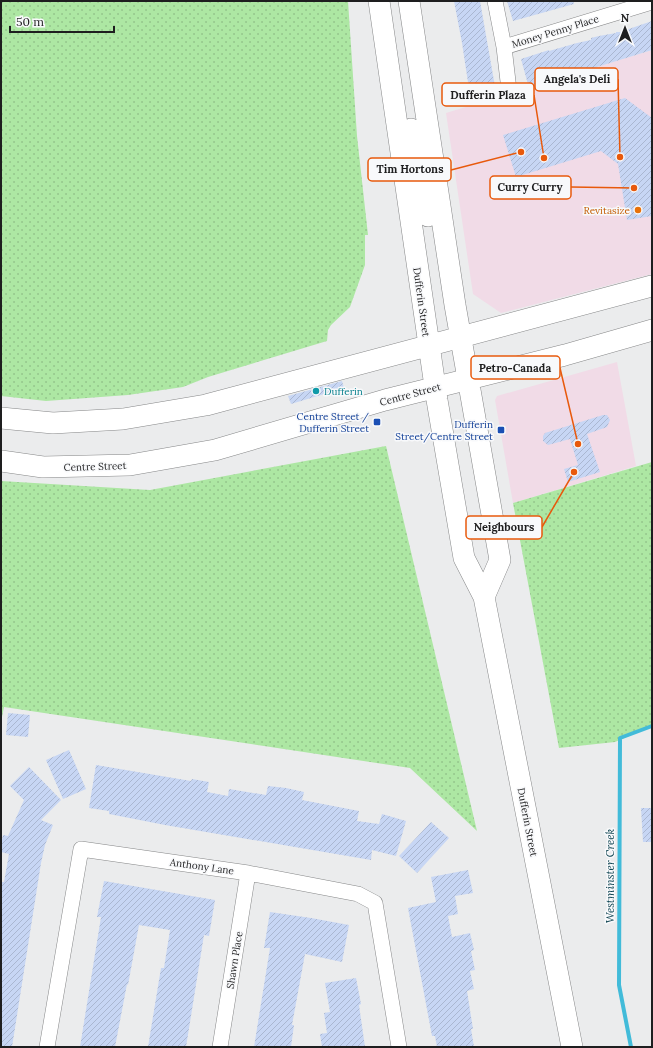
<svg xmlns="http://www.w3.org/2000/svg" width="653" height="1048" viewBox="0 0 653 1048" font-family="Lora,serif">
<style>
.commercial{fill:#f1dbe7}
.grass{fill:url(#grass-dots)}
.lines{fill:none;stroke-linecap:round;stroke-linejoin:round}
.stream{stroke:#42bbd9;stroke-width:4}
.building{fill:url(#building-hatch)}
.street-casing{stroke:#868788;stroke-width:16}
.secondary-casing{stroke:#868788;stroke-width:22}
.street{stroke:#fff;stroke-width:15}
.secondary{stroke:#fff;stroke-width:21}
.food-dot{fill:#e8710a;stroke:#f8f9fb;stroke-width:1.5}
.culture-dot{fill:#0f9aa8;stroke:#f8f9fb;stroke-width:1.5}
.transit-dot{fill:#1a4fb4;stroke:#f8f9fb;stroke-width:1.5}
.labels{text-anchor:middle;stroke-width:3;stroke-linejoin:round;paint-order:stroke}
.street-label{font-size:10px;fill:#1e1e1f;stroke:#f8f9fb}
.food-label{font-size:10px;fill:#c56008;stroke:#f8f9fb;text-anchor:end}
.culture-label{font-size:10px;fill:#0d838f;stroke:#f8f9fb;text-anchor:start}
.transit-label{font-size:10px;fill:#164399;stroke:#f8f9fb;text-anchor:end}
.water-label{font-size:11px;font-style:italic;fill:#124653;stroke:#f8f9fb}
.leader{fill:none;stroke:#e8590c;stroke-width:1.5}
.callout-dot{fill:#e8590c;stroke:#f8f9fb;stroke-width:1.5}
.callout{fill:#f8f9fb;stroke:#e8590c;stroke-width:1.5}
.callout-label{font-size:11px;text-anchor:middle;font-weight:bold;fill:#1e1e1f}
</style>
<defs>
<pattern id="grass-dots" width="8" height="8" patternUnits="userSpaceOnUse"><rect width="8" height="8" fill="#ade7a3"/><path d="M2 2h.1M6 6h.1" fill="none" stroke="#94c68c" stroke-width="1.8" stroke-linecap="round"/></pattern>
<pattern id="building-hatch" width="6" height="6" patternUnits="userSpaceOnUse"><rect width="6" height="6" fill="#c7d6f4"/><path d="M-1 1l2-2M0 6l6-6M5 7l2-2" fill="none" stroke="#aab7d1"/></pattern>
</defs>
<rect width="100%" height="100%" fill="#ebeced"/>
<path class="commercial" d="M652,50v224l-151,39 -28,-19 -27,-181z
M617,362l19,104 -123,37 -18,-103 2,-4z"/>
<path class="grass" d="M1,1h347l9,135 11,99h-3v30l-15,42 -19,18 -3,5 -1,11 -119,36 -25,10 -55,8 -82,6 -45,-5z
M386,446l91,385 -67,-63 -406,-61 -3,15v-241l149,9z
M652,462v264l-37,16 -56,6 -46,-245z"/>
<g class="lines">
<path class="stream" d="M631,1047l-12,-62 1,-247 32,-12"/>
</g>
<path class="building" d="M454,1h26l17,97 -26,4 -9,-59z
M507,1h66l1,3 -61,17z
M652,21v29l-123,38 -8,-29 28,-9v1l28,-8 14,-3v-2l8,-2 17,-3v-1h6l1,-3 3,1z
M625,98l27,20v98l-25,4 -9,-56 -17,-13 -85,26 -13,-42z
M342,381l2,7 -53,16 -3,-8z
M603,415h4l3,5 -3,7 -20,7 13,38 -32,10 -4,-13 14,-4 -8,-26 -22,6 -5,-4v-5l2,-3z
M8,713l22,2 -2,22 -22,-2z
M69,750l17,39 -23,10 -17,-39z
M96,765l95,16 1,-2 17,3 -2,10 21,4 1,-7 37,6 2,-9 18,2 18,4 -2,8 57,11 -2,10 22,3 3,-10 24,7 -10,35 -24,-6 -1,10 -206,-35 -56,-11v-3l-20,-3z
M29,767l32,33 -20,20 12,5 -8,20 -4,18 -29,184h-11v-165h3l5,-28 -8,-2v-6l2,-11 5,1 16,-36 -14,-14z
M641,808h11v34h-9z
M431,822l18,16 -32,35 -18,-17z
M468,870l5,23 -18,3 3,18 -10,2 4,21 18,-4 4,17 -3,1 4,19 -5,1 4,18 -7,2 6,38h-2l3,18h-37l-2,-11h-3l-24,-128 28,-6 -5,-25z
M104,881l111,19 -6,36 -5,-1 -18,112h-38l13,-79h3l6,-38 -31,-5 -11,60 -1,-1 -12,63h-35l21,-130h-4z
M270,912l41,6 38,7 -7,37 -37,-8 -13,71h2l-3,22h-37l16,-99h-6z
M356,978l5,26 -2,1 6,42h-43l-2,-13 7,-1 -3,-20 6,-1 -5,-29z"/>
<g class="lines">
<g class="street-casing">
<path id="street" d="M495,1l9,46 5,43
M504,47l148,-45
M47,1047l34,-198 167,24 110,21 17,9 24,144
M220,1047l28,-174"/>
</g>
<g class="secondary-casing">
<path id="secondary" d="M379,1l58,399 27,158 20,39 88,450
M409,1l46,304 45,255 -16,37
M411,129l17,87
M1,418l52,5 70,-4 83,-14 446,-119
M1,461l42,6 87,-2 85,-15 170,-50 180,-45 87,-25"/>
</g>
<use href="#street" class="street"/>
<use href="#secondary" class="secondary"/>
</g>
<circle class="food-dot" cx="638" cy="210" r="4"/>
<circle class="culture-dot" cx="316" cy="391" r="4"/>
<g class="transit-dot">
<rect x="373" y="418" width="8" height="8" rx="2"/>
<rect x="497" y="426" width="8" height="8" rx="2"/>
</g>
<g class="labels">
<g class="street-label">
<text transform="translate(555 31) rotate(-17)" y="4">Money Penny Place</text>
<text transform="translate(422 302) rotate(82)" y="4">Dufferin Street</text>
<text transform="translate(410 394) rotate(-15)" y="4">Centre Street</text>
<text transform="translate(95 466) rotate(-2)" y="4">Centre Street</text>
<text transform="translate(528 822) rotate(79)" y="4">Dufferin Street</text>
<text transform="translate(202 866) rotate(8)" y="4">Anthony Lane</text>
<text transform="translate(234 960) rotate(-81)" y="4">Shawn Place</text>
</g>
<g class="food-label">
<text x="630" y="214">Revitasize</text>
</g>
<g class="culture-label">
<text x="324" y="395">Dufferin</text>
</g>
<g class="transit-label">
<text x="369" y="420">Centre Street /<tspan x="369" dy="12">Dufferin Street</tspan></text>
<text x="493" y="428">Dufferin<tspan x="493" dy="12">Street/Centre Street</tspan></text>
</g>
<g class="water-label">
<text transform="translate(610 876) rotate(-90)" y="4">Westminster Creek</text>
</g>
</g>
<path class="leader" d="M620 157L618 79M544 158L534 95M521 152L451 170M634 188L571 187M578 444L560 368M574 472L542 527"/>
<g class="callout-dot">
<circle cx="620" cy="157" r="4"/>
<circle cx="544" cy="158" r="4"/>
<circle cx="521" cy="152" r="4"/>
<circle cx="634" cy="188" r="4"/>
<circle cx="578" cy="444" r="4"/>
<circle cx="574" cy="472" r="4"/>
</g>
<g class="callout">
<rect x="535" y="68" width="83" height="23" rx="4"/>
<rect x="442" y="83" width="92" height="23" rx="4"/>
<rect x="368" y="158" width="83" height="23" rx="4"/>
<rect x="490" y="176" width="81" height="23" rx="4"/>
<rect x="471" y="356" width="89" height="23" rx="4"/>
<rect x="466" y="516" width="76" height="23" rx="4"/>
</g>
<g class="callout-label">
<text x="577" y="83">Angela's Deli</text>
<text x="488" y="99">Dufferin Plaza</text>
<text x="410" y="173">Tim Hortons</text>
<text x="530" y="191">Curry Curry</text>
<text x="515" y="372">Petro-Canada</text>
<text x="504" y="531">Neighbours</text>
</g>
<rect width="653" height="1048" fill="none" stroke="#1e1e1f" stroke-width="4"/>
<g transform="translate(625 28)" stroke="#f8f9fb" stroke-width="3" paint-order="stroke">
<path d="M0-3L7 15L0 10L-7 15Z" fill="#1e1e1f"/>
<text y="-6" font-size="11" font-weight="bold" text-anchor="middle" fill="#1e1e1f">N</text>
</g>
<path d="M10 26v6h104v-6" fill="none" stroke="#1e1e1f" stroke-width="2"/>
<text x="16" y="26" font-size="12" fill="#1e1e1f" stroke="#f8f9fb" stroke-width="3" paint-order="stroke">50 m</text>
</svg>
